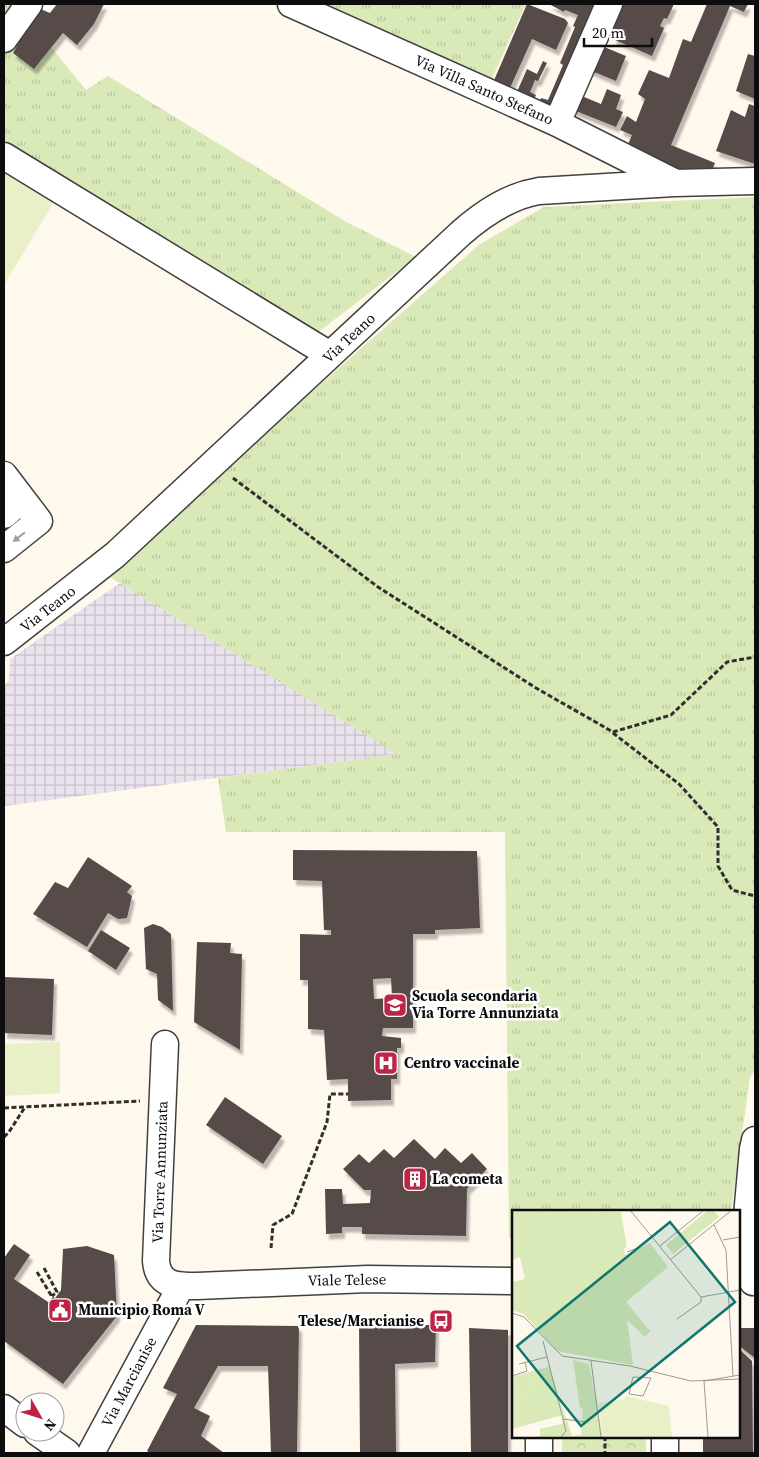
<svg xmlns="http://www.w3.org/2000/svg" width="759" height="1457" viewBox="0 0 759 1457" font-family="'Source Serif 4',serif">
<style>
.industrial{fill:url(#industrial-grid)}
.grass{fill:url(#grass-tufts)}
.park{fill:url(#park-crowns)}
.pitch{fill:#e9f0c8}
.building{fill:#564c49;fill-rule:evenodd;filter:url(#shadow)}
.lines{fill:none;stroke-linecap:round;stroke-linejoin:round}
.minor-casing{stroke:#404040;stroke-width:29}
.path{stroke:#2f2f2f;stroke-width:3;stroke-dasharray:5 2.5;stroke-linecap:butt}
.minor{stroke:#fff;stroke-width:26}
.oneway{fill:#9e9e9e}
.labels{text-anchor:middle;stroke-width:5;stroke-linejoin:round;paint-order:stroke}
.street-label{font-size:15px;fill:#0d0d0d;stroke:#fff}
.poi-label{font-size:15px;font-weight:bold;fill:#0d0d0d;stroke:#fff;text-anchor:start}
.inset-road{fill:none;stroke:#9e9a93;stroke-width:1}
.view{fill:#0f766e;fill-opacity:0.15;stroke:#0f766e;stroke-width:2.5}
.inset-edge{fill:none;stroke:#0d0d0d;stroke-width:2.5}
</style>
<defs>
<pattern id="industrial-grid" width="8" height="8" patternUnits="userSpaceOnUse" patternTransform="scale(1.25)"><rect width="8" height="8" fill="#e9e1ec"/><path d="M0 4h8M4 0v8" fill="none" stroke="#c7c0c9"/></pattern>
<pattern id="grass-tufts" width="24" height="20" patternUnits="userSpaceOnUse" patternTransform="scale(1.25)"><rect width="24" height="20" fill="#d9e9b7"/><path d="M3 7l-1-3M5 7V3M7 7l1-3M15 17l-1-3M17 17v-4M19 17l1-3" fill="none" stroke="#b9c79c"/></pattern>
<pattern id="park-crowns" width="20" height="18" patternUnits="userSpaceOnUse" patternTransform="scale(1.25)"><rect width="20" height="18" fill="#d9e9b7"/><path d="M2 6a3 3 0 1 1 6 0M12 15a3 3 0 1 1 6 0" fill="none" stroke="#b9c79c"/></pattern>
<filter id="shadow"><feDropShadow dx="3" dy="5.5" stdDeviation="1" flood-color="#0004"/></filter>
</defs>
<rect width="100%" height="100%" fill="#fff8ed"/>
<path class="industrial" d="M120,583l278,171 -394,52v-121l5,-4 1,-22z"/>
<path class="grass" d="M4,4h12l70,86 22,-14 240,147 68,34 -99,76 -313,-170z
M297,4h229l-38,83z
M755,197v873l-5,7 -19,134h-218v27h-4l-4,-406h-279l-8,-54 179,-24 -287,-177 132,-124 238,-209 64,-37z"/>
<path class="park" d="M562,1436h84v17h-84z"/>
<path class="pitch" d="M4,171l50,31 -50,83z
M60,1042v51l-56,3v-52z"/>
<path class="building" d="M57,4h47l-10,20 -17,21 -14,-12 -29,36 -21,-16 25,-45 12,5z
M527,4l38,15 3,4 -12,27 -24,-11 -22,49 -18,-3z
M549,4h46l-1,2 7,4 -44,102 -19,-8 3,-6 7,2 15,-35 -3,-2 15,-36 -2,-1 5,-11 -13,-5 -1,2z
M620,4h54l-7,15 -3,-1 -4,8 4,2 -12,28 -39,-17 4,-9 -7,-3z
M707,4h41l-4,8 -14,-6 -59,139 44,18 -4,10 -24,2 -61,-26 6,-14 -12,-5 7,-14 9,6 9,-23 -7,-5 11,-24 20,8 14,-39 8,3z
M597,44l29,12 -10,25 -29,-12z
M748,54l7,2v43l-19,-8z
M543,61l4,2 -9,18 -3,-1 -5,12 6,3 -3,7 -17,-8 11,-25 10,5z
M607,89l14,6 -5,14 7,3 -7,15 -45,-18 6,-15 24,10z
M749,104l6,2v58l-39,-13 15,-41 14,7z
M293,850l184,1 3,77 -45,2v4h-22v94h-30l-1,8 19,2v10h-4v31h-6v21l-43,1v-22l-21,1 -3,-50 -16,-1v-49h-8v-46l31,1v-5h-7l-2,-49 -29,-1zM391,978l1,20 -18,1 -1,-20z
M88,857l44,29 -5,6 5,4 -5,22 -9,1 -10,-6 -21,34 -54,-33 22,-32 13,6z
M153,924l9,3 9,7 2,77 -15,-11 -1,-26 -11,-5 -2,-41z
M101,930l29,18 -14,22 -28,-19z
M197,942l34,1 -1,10 12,1 -2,96 -46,-28z
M4,977l50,2 -2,56 -48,-2z
M225,1097l57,39 -19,28 -57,-39z
M414,1139l21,20 10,-11 16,15 11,-10 15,16 -20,20 -1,47 -104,-2v-7h-20v6l-16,1 -1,-45h17l1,15 27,-1 1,-13h-7l-21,-21 16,-15 10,9 15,-14 10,9z
M14,1244l16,11 -16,24 37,25 10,-14 2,-41 24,-3 27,9 3,61 -54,68 -59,-43v-83z
M196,1325l103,1 -2,127h-26l-3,-87h-50l-24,42 16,8 -9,20 23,17h-74l-3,-2 30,-57 -14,-6z
M359,1325h77l-1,37 -40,2 1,89h-36z
M469,1328l39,2v123h-37z
M738,1328h17v30l-17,-13z
M738,1348l14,13 1,92h-50v-17h35z"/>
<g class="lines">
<g class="minor-casing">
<path id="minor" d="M291,4l266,119 117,59
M4,39l25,-35
M557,123l52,-119
M4,156l326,199
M4,475l35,46 -35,28
M4,515l13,-11 8,-1
M4,642l111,-87 346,-322c23,-20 48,-37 78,-42l135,-8 81,-2
M165,1044l-9,217c2,25 21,25 41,25l171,-7 145,2
M753,1282l-6,-66 6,-67 2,-9
M4,1408l21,16
M37,1432l30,21
M91,1453l90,-167
M539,1453v-17
M665,1453v-17"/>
</g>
<path class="path" d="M233,478l145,109 158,101 77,44 58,-17 56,-53 28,-5
M613,733l66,51 39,43v39l14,24 23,6
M4,1108l136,-7
M4,1137l5,-5 16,-25
M271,1248l2,-23 19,-11 35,-92 3,-28h18
M44,1268l13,24 -5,4
M37,1272l17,28
M605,1436v17"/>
<use href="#minor" class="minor"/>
</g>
<defs><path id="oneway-solid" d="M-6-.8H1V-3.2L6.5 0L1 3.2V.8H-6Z" transform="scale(1.25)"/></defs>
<use class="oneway" href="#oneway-solid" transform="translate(19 537) rotate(142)"/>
<defs>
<g id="school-square" transform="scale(1.25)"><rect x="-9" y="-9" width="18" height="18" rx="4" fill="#be2445" stroke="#fff"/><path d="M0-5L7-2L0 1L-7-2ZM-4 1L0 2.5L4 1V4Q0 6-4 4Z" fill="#fff"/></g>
<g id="hospital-square" transform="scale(1.25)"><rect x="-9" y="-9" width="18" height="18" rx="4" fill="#be2445" stroke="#fff"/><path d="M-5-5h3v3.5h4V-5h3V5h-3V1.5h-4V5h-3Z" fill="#fff"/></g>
<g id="building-square" transform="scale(1.25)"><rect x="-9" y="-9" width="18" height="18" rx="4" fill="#be2445" stroke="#fff"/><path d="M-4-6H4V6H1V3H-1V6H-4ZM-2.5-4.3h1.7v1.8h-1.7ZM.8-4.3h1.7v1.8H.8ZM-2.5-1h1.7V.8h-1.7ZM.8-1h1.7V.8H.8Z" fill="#fff"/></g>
<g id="civic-square" transform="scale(1.25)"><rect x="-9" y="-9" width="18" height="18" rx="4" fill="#be2445" stroke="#fff"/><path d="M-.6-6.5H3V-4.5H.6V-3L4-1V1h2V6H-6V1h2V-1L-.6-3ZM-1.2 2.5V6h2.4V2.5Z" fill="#fff"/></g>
<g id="bus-square" transform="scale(1.25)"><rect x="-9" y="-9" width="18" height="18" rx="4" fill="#be2445" stroke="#fff"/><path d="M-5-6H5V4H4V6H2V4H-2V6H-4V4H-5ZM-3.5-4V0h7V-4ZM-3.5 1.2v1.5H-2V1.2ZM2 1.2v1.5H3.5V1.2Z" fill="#fff"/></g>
</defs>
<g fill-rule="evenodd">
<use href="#school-square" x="395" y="1005"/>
<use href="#hospital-square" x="386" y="1063"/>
<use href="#building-square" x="415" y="1179"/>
<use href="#civic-square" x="60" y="1310"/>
<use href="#bus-square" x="441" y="1321"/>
</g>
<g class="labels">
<g class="street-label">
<text transform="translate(484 90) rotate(24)" y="5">Via Villa Santo Stefano</text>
<text transform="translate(349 338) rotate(-43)" y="5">Via Teano</text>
<text transform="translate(48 609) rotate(-38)" y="5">Via Teano</text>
<text transform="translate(160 1172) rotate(-88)" y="5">Via Torre Annunziata</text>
<text transform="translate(347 1280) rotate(-1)" y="5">Viale Telese</text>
<text transform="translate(129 1382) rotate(-62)" y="5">Via Marcianise</text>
</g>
<g class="poi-label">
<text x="412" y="1001">Scuola secondaria<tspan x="412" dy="17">Via Torre Annunziata</tspan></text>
<text x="404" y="1068">Centro vaccinale</text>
<text x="432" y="1184">La cometa</text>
<text x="78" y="1315">Municipio Roma V</text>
<text x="424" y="1326" text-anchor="end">Telese/Marcianise</text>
</g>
</g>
<g transform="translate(512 1210)">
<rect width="228" height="228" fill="#fff8ed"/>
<path d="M0,0l109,2 6,35 -3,1 1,7 25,-12 18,24 -42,35 24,29 -5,6 -18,-17 6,45 -76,-14 -33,-37 -12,-4v-28l13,-3 -5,-22 -8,3zM61,150l16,4 14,73h-67l4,-1v-7l22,-5 1,-9 -51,14v-31l22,-6 -5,-20 20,-5 23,69 9,-1 2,-26 -3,-1z" fill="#d9e9b7"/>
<path d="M196,0h5l6,7 -46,37 -7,-9z" fill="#d9e9b7"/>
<path d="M17,162l5,20 -22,6v-21z" fill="#d9e9b7"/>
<path d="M114,186l43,10 3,31h-69l-5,-34 27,-4z" fill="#e9f0c8"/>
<path class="inset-road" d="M118,0l71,87M202,15l12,25 7,126M211,30l17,-3M148,36l44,-36M115,42l11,-4 14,-11M158,50l62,-50M189,87l39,-7M0,103l12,4 38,39 68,10 61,15 49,-2M165,109l24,-17v-5M31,131l23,90 -5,6M79,151l10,76M7,154l28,-7M0,166l15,-5 -2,-8M121,167l18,1 -8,18 -14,-2zM192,171l4,56M192,171l36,-6M51,209l23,3"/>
<path class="view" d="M158,12l65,80 -154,124 -64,-80z"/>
<rect width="228" height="228" class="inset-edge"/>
</g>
<rect width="759" height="1457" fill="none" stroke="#0d0d0d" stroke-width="10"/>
<g transform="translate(40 1417) rotate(129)"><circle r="24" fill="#ffffff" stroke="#9e9e9e"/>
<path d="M0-4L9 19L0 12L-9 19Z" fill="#be2445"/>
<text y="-8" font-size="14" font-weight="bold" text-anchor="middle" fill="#0d0d0d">N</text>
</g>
<path d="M584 38v8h68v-8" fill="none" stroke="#0d0d0d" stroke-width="2.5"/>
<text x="592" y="38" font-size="15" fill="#0d0d0d" stroke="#ffffff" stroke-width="4" paint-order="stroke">20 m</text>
</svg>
